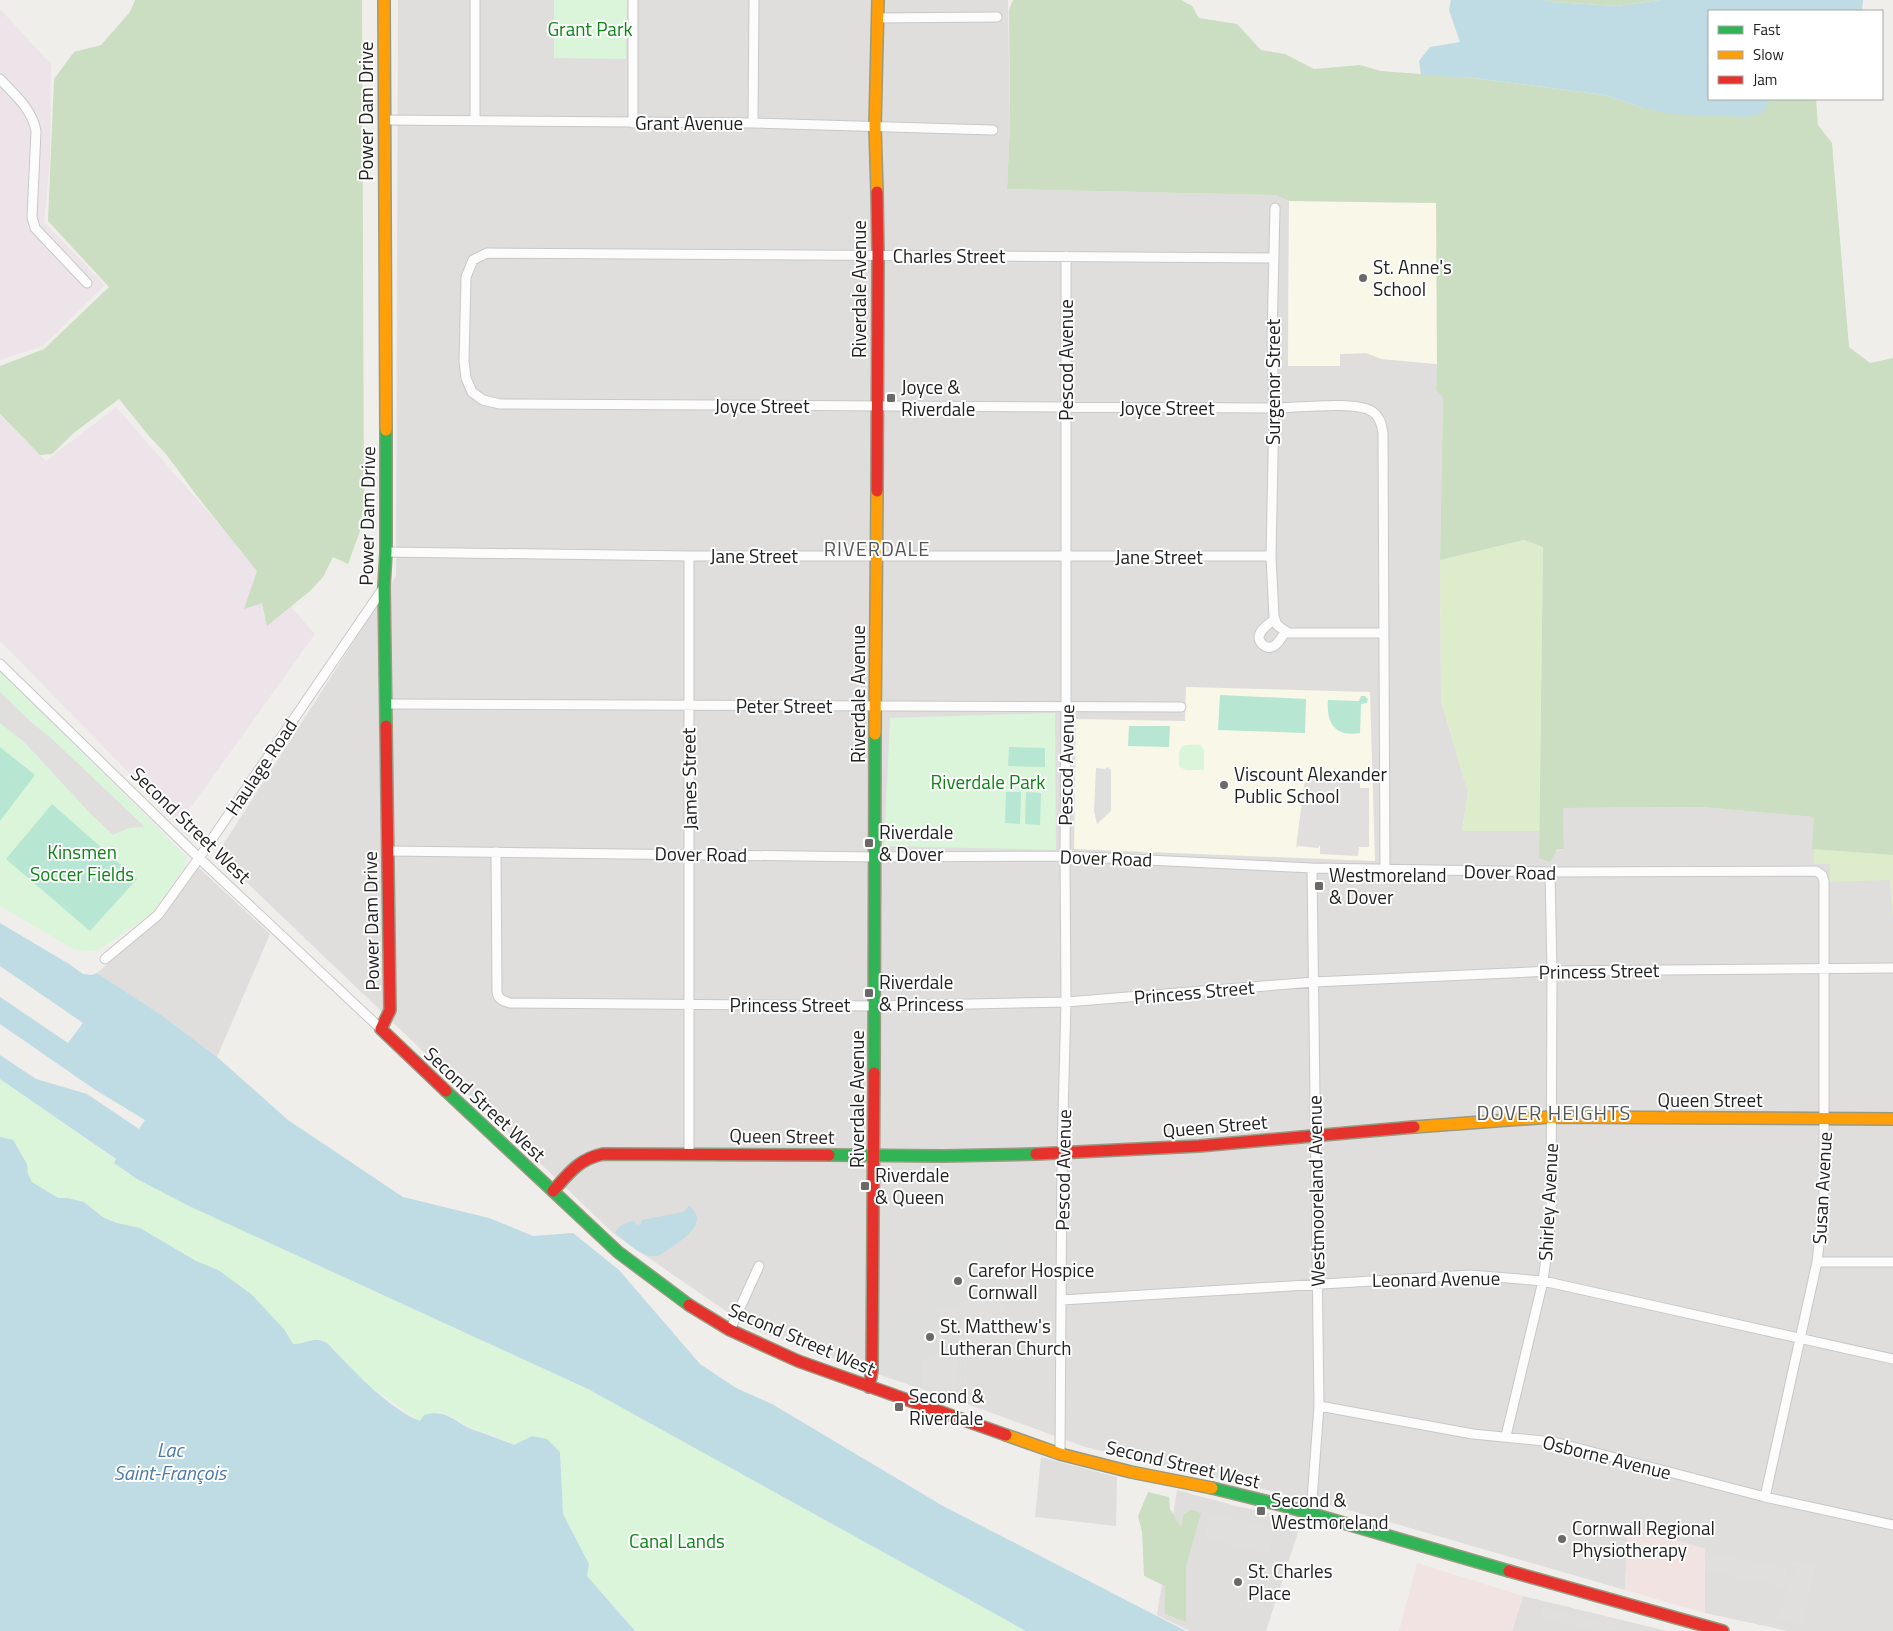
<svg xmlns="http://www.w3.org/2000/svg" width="1893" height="1631" viewBox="0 0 1893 1631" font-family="'Titillium Web',sans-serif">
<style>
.residential{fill:#dfdedc}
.commercial{fill:#f1e3e1}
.industrial{fill:#ede4e9}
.education{fill:#f8f7e8}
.religious{fill:#dededc}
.grass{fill:#ddeccb}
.forest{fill:#cbdec1}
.park{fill:#daf5da}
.pitch{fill:#b7e6d2}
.parking{fill:#e0dfde}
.water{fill:#bfdbe3}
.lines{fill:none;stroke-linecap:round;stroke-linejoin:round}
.street-casing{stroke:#c9c8c7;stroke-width:11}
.fast-casing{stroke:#999a82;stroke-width:14}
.slow-casing{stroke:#999a82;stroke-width:14}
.jam-casing{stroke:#999a82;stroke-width:14}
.street{stroke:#fdfcfc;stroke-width:9}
.fast{stroke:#30b455;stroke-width:11}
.slow{stroke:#ff9f0a;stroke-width:11}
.jam{stroke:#e5322d;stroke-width:11}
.poi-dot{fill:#6a6968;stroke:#fff;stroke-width:2}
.labels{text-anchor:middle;stroke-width:4;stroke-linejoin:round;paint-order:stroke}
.park-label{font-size:19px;fill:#0c8416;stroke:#fff}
.street-label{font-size:19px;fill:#222;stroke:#fff}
.poi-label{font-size:19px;fill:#222;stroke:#fff;text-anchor:start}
.neighbourhood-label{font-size:20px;letter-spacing:1px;fill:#555;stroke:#fff}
.water-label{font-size:20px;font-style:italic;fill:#4a7aab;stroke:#fff}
</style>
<rect width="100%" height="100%" fill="#f0eeeb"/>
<path class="residential" d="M398,0h610l2,123 -3,66 268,6 14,6 -1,165h52v-12l27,-1 15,6 55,5 -1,26 7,8 -3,162 1,141 27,91 -6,39h77v27l25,-9 -1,-41 139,-1 112,10v46l16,1 60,15 3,37v715h-105l-83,-18v-64l-77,-24 -3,65 -291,-84 -249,-59 -118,-43 -3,-52h42l-77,-122v86l-46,1v59l-131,-47 -138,-95 -397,-380 179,-278z
M197,866l73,68 -53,123 -57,-43 -63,-41 60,-51z
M1041,1457l76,20 -1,49 -81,-9z
M1177,1490l59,16 66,14 -36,111h-76l-33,-16z
M1523,1596l144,35h-155z"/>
<path class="commercial" d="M1628,1525l77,24v64l-80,-23z
M1417,1563l106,33 -11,35h-113z"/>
<path class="industrial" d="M0,9l51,55 -1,98 -6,60 61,63 -62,61 -43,14z
M116,407l199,227 -136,190 -179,-183v-226l46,46z"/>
<path class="education" d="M1289,201l148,2v161l-55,-5 -16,-6 -26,1v12h-52z
M1186,687l184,5 5,169 -301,-12 2,-130 109,2z"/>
<path class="religious" d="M929,1230l77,2v120h-42l3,52 -84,-28v-59l46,-2z"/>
<path class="grass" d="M1524,540l19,7 -4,284h-77l6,-39 -27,-91 -1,-141z
M1814,849l79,6v61l-3,-36 -61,2 1,-18h-16z"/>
<path class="forest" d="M135,0h227l2,506 -4,25 -12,33 -15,-7 -10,20 -13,14 -43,35 -5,-23 -18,6 13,-38 -60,-75 -31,-42 -17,-18 -30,-37 -44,33 -23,22 -12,1 -40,-41v-48l44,-17 65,-62 -61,-66 6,-142 20,-27 27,-7 29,-33z
M1013,0h168l11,6 7,12 38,6 24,26 24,4 29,15 46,-4 21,6 93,7 131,17 38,13 125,-1v-8h48l2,26 14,18 17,204 21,16 23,-5v497l-81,-6 2,-32 -112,-10 -139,1 1,41 -7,1 -7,12 -11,-4 4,-311 -19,-7 -84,20 3,-162 -7,-8 1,-26 -1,-161 -147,-2 -14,-6 -268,-6 3,-66 -1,-113z
M1545,0h115l-44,6 -63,-4z
M1148,1492l21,5 1,12 11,18 3,-13 7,-4 10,3 -15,53v56l-21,-8v-28l-21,-10 -2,-44 -4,-16z"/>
<path class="park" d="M554,0h73l-1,59 -72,-1z
M0,670l186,186 -2,12 -33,46 -54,37 -22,-1 -75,-44z
M1055,713l1,137 -172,-4 6,-128z
M1201,745l3,6v19h-17l-8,-3c-1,-21 0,-23 22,-22z
M0,1079l116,81 -2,3 75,43 399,183 438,242h-391l-48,-55 2,-12 -26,-50 -3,-62 -13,-13 -15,-3 -17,9 -22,-10 -20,-6 -23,-13 -11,-4 -19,9 -51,-35 -42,-43 -14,-4 -14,5h-6l-9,-15 -10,-9 -56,-50 -22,-9 -56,-33 -23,-5 -13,-5 -20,-16 -17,-4h-9l-26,-16 -4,-8 -1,-10 -14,-23 -13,-4z"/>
<path class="pitch" d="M1220,695l86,4 -1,34 -87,-3z
M1361,696h4l3,3 -1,4 -6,1 -1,29c-25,4 -34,-10 -32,-33l31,1z
M1129,726h41l-1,21 -41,-1z
M0,747l35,28 -35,46z
M1009,747l36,1v19l-37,-1z
M1006,792h15l-1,32 -15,-1z
M1026,792l15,1 -1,32 -15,-1z
M52,804l85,75 -47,52 -84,-72z"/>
<path class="parking" d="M0,692l30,29 22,18 93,88 -16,1 -16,7 -23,-22 -66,-71 -24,-19z
M1108,767l3,3v41l-14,13 -3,-13 2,-43 9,1z
M1314,776l46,2v10h9v59h-10l-1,9 -38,-2v-9l-2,3 -20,-2 -2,2 8,-63 2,-4z
M1003,1286l1,63 -42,1v-27h-23v-14h23v-5l18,-17z
M922,1354h35l1,35h-20l-16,-4z
M1209,1513l66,15 -6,25 -65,-14z
M1711,1553l75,16v7l8,2 3,-12 -6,-2v-3l18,2v2l6,1 -12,58 -25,-5 3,-12 8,1 -7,-3 2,-12h5l-2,-6 -69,-14 -13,-4v-10h4z
M1543,1606l81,24 -33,1 -51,-15z"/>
<path class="water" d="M1451,0h94l8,2 63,4 44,-6h203l-1,11h-153v88h59v8l-8,7 -14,3 -75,-3 -28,-6 -38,-13 -131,-17 -53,-3 -2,-14 11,-14 30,-5 -11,-32z
M0,923l69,41 14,10 9,1 5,-2 63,41 57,43 71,63 115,77 86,21 44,18 40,-3 46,37 81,94 36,24 36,16 171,102 243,125h-160l-438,-242 -399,-183 -52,-27 -23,-16 2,-4 -116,-80v-24l36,24 51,15 52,35 6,-9 -51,-31 -94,-65v-27l68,46 15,-20 -83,-57z
M0,1137l13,3 14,24 1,10 4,8 26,16h9l17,4 20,16 13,5 23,5 56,33 22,9 33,24 33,35 9,15c14,1 19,-9 34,-1 24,25 60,65 93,78l4,-6c23,-7 31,8 50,15 14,5 27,9 40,15l18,-9 15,3 13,13 3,62 26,50 -2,12 48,55h-635z
M689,1206c25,18 -16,40 -29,49 -16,6 -33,-13 -45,-22 5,-8 10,-11 19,-12l3,4 3,-1 2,-4 41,-8z"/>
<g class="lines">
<g class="street-casing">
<path id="street" d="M877,18l120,-1
M0,79c15,16 32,30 36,52l-4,86 3,11 52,55
M384,120l369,3 240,7
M475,120v-120
M633,123v-123
M753,123l1,-123
M1275,208l-3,131 2,69 -3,148 3,61 3,8 11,8h94
M1274,258l-787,-5 -14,7 -7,17 -2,84 2,17 6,14 11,8 17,4 774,4c21,0 84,-8 99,4 6,4 9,13 10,21l2,437
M386,552l303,4h582
M1275,619c-6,5 -15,10 -16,18 0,3 1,5 3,7 11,10 18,-4 23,-12
M0,664l199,194 182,171
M387,704l794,3
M388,851l487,6 190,-1 247,12 238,4 266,-1 6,4 2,6v320l-7,61 -52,235
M496,852l1,140c1,7 6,9 13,11l364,3 192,-4 248,-20 238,-11 341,-3
M105,959l53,-44 41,-57 185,-271
M689,1153v-597
M1817,1262h76
M1062,1300l408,-25 73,6 350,78
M730,1330l29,-64
M1319,1406l154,28 81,8 211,55 128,28
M1506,1436l37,-155 8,-62 1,-248 -2,-99
M1060,1454l2,-300 4,-152 -1,-146 1,-151v-449
M1311,1513l8,-107 -7,-538"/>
</g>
<g class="fast-casing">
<path id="fast" d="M386,430v122l-2,34 2,140
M874,1073l1,-339
M446,1091l172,161 71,53
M829,1155l114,1 93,-2
M1212,1488l73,18 224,65"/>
</g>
<g class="slow-casing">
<path id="slow" d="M384,0l2,430
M877,192l-2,-66 3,-126
M875,734l2,-243
M1414,1127l137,-10 342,2
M1006,1435l54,19 71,18 81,16"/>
</g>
<g class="jam-casing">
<path id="jam" d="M877,192l1,63 -1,236
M386,726l4,284 -9,19 65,62
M1036,1154l163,-8 215,-19
M553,1191c16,-18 26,-32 50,-37l226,1
M689,1305l41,25 68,31 208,74
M869,1387l3,-16 2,-298
M1509,1571l214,60"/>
</g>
<use href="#street" class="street"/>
<use href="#fast" class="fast"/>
<use href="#slow" class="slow"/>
<use href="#jam" class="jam"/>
</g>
<g class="poi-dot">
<circle cx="1363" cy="278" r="5"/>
<rect x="886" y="393" width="10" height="10" rx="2.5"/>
<circle cx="1224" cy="785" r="5"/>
<rect x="864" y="838" width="10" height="10" rx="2.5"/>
<rect x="1314" y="881" width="10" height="10" rx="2.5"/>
<rect x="864" y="988" width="10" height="10" rx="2.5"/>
<rect x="860" y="1181" width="10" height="10" rx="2.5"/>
<circle cx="958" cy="1281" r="5"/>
<circle cx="930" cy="1337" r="5"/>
<rect x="894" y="1402" width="10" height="10" rx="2.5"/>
<rect x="1256" y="1506" width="10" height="10" rx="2.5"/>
<circle cx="1562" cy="1539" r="5"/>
<circle cx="1238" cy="1582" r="5"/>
</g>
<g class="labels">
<g class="park-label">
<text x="590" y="36">Grant Park</text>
<text x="988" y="789">Riverdale Park</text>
<text x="82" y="859">Kinsmen<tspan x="82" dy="22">Soccer Fields</tspan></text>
<text x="677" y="1548">Canal Lands</text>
</g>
<g class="street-label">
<text transform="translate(366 111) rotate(-90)" y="7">Power Dam Drive</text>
<text x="689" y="130">Grant Avenue</text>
<text x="949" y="263">Charles Street</text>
<text transform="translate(859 289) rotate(-90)" y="7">Riverdale Avenue</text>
<text transform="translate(1066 360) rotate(-90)" y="7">Pescod Avenue</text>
<text transform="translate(1273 382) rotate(-90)" y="7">Surgenor Street</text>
<text x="762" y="413">Joyce Street</text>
<text x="1167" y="415">Joyce Street</text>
<text transform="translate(367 516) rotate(-89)" y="7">Power Dam Drive</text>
<text x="754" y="563">Jane Street</text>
<text x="1159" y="564">Jane Street</text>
<text transform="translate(858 694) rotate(-90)" y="7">Riverdale Avenue</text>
<text x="784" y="713">Peter Street</text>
<text transform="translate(1066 765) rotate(-89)" y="7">Pescod Avenue</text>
<text transform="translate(261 767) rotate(-56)" y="7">Haulage Road</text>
<text transform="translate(689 779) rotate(-91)" y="7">James Street</text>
<text transform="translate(191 825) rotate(44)" y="7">Second Street West</text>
<text transform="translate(701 854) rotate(1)" y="7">Dover Road</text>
<text transform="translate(1106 858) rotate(2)" y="7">Dover Road</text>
<text transform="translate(1510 872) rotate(1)" y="7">Dover Road</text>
<text transform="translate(371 921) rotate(-91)" y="7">Power Dam Drive</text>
<text transform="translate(1599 971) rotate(-1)" y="7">Princess Street</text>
<text transform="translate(1194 992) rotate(-5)" y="7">Princess Street</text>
<text x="790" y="1012">Princess Street</text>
<text transform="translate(857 1099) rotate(-90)" y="7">Riverdale Avenue</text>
<text x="1710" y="1107">Queen Street</text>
<text transform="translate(485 1104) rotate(43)" y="7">Second Street West</text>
<text transform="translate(1215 1126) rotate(-5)" y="7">Queen Street</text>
<text transform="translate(782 1136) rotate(1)" y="7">Queen Street</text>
<text transform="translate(1063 1170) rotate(-89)" y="7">Pescod Avenue</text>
<text transform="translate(1822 1188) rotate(-87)" y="7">Susan Avenue</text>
<text transform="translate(1316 1191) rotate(-91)" y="7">Westmooreland Avenue</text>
<text transform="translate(1548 1202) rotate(-87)" y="7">Shirley Avenue</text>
<text transform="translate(1436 1279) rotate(-1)" y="7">Leonard Avenue</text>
<text transform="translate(802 1339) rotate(23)" y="7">Second Street West</text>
<text transform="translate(1607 1457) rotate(14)" y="7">Osborne Avenue</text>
<text transform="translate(1183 1464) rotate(13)" y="7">Second Street West</text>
</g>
<g class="poi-label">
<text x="1373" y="274">St. Anne's<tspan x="1373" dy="22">School</tspan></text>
<text x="901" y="394">Joyce &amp;<tspan x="901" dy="22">Riverdale</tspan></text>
<text x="1234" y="781">Viscount Alexander<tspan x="1234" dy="22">Public School</tspan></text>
<text x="879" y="839">Riverdale<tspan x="879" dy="22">&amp; Dover</tspan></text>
<text x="1329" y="882">Westmoreland<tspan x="1329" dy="22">&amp; Dover</tspan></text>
<text x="879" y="989">Riverdale<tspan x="879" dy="22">&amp; Princess</tspan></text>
<text x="875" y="1182">Riverdale<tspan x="875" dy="22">&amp; Queen</tspan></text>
<text x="968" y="1277">Carefor Hospice<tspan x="968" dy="22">Cornwall</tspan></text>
<text x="940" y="1333">St. Matthew's<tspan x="940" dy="22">Lutheran Church</tspan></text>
<text x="909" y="1403">Second &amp;<tspan x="909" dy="22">Riverdale</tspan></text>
<text x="1271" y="1507">Second &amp;<tspan x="1271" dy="22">Westmoreland</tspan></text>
<text x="1572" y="1535">Cornwall Regional<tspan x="1572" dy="22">Physiotherapy</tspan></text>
<text x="1248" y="1578">St. Charles<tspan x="1248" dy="22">Place</tspan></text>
</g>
<g class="neighbourhood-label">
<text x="877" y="556">RIVERDALE</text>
<text x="1554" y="1120">DOVER HEIGHTS</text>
</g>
<g class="water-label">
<text x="170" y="1457">Lac<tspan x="170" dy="23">Saint-François</tspan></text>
</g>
</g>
<rect x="1708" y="10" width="175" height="90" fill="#ffffff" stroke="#a7a7a7"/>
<rect x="1718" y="26" width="25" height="8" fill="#30b455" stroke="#a7a7a7"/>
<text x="1753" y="35" font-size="15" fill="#222222">Fast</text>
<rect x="1718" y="51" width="25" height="8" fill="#ff9f0a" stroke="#a7a7a7"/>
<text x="1753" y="60" font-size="15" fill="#222222">Slow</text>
<rect x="1718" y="76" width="25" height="8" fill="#e5322d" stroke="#a7a7a7"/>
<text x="1753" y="85" font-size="15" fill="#222222">Jam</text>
</svg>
